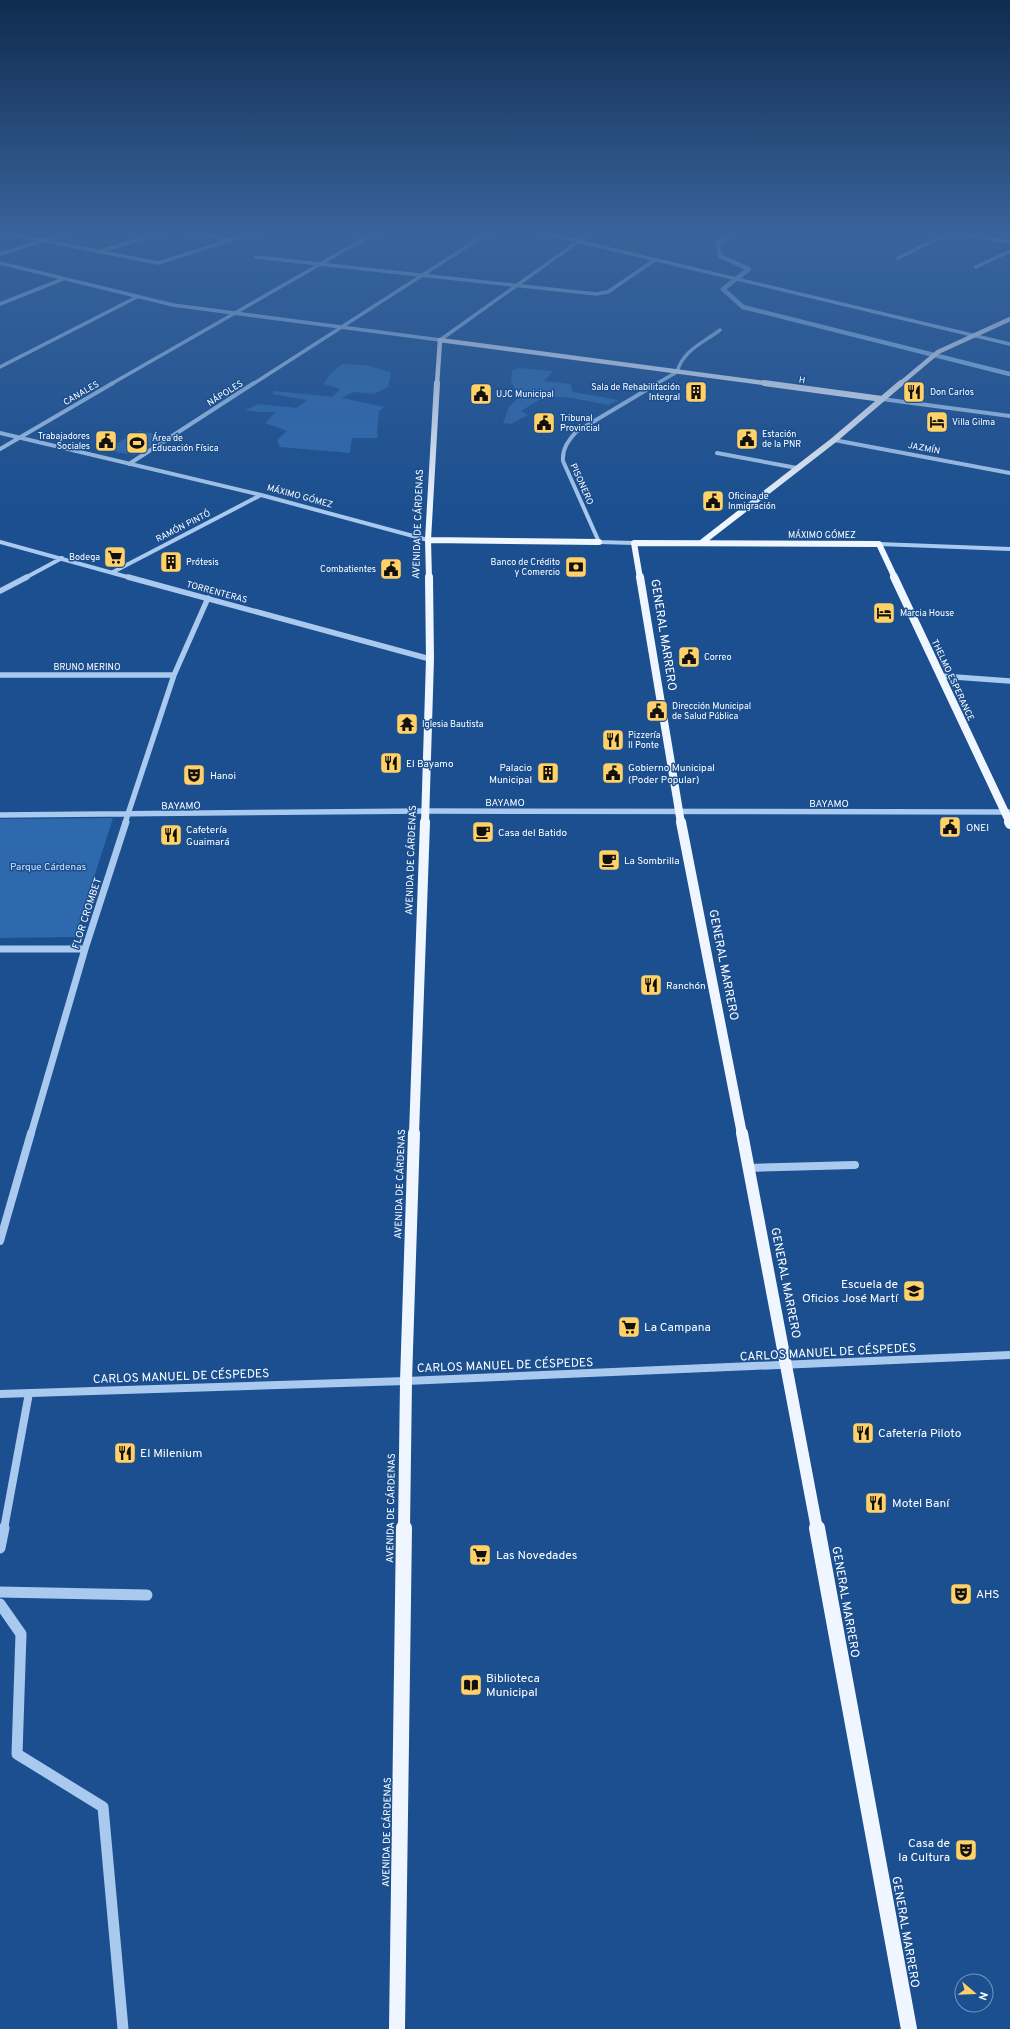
<svg xmlns="http://www.w3.org/2000/svg" width="1010" height="2029" viewBox="0 0 1010 2029" font-family="Overpass,sans-serif">
<style>
.green{fill:#2e69ad}
.lines{fill:none;stroke-linecap:round;stroke-linejoin:round}
.stream{stroke:#9cc4f0;stroke-width:4.5}
.minor-far5{stroke:#a9c9ee;stroke-width:3.5}
.minor-far4{stroke:#a9c9ee;stroke-width:4}
.minor-far3{stroke:#a9c9ee;stroke-width:5.5}
.minor-far2{stroke:#a9c9ee;stroke-width:7}
.minor-far1{stroke:#a9c9ee;stroke-width:8}
.minor{stroke:#a9c9ee;stroke-width:11}
.major-far5{stroke:#f0f6ff;stroke-width:4.5}
.major-far4{stroke:#f0f6ff;stroke-width:6}
.major-far3{stroke:#f0f6ff;stroke-width:8}
.major-far2{stroke:#f0f6ff;stroke-width:10}
.major-far1{stroke:#f0f6ff;stroke-width:12}
.major{stroke:#f0f6ff;stroke-width:16}
.labels{text-anchor:middle;stroke-width:3;stroke-linejoin:round;paint-order:stroke}
.far-street-label{font-size:9px;fill:#fff;stroke:#1b4f8f}
.far-poi-label{font-size:9px;fill:#fff;stroke:#1b4f8f;text-anchor:start}
.street-label{font-size:10px;fill:#fff;stroke:#1b4f8f}
.poi-label{font-size:10px;fill:#fff;stroke:#1b4f8f;text-anchor:start}
.park-label{font-size:10px;fill:#cfe3fa;stroke:#1b4f8f}
.near-street-label{font-size:12px;fill:#fff;stroke:#1b4f8f}
.near-poi-label{font-size:12px;fill:#fff;stroke:#1b4f8f;text-anchor:start}
</style>
<rect width="100%" height="100%" fill="#1b4f8f"/>
<path class="green" d="M342,364l23,1 26,7 -3,15 -14,7 -21,-2 -12,6 44,9 -6,4 -2,22 1,5h-26l-2,15 -70,-6 -3,-7 10,-9 -22,-8 11,-11h-19l-12,-2 13,-6 39,4 10,-8 -35,-6 3,-3 57,6 8,-8 -16,-5 6,-10z
M519,368l34,3 -9,10 26,3 3,8 46,8 -11,5 -36,-7 -26,-2 -25,15 7,4 -17,9 -8,-1 6,-16 10,-10 -8,-15 1,-12z
M138,431l30,5 -33,19 -30,-5z
M113,818l-38,119 -75,1v-119z"/>
<g class="lines">
<path class="stream" d="M733,231l-15,13 2,12 29,13 -26,20 20,18 267,67"/>
<path class="minor-far5" d="M186,231l43,9
M535,231l475,113
M0,232l158,31 102,-32
M953,232l57,10
M98,252l69,-21
M0,254l72,-23
M255,257l341,37 12,-2 48,-33
M898,258l56,-27
M0,263l173,42 267,35 153,-109
M976,267l34,-16
M0,304l63,-25
M0,367l137,-70
M111,384l267,-153
M253,384l238,-153
M656,384l21,-12c6,-22 26,-29 43,-42"/>
<path class="minor-far4" d="M882,399l128,17
M0,433l261,62 167,45
M834,440l176,33
M0,449l113,-66
M717,453l80,15
M129,464l125,-81
M0,542l131,36
M634,543l-35,-1 -36,-81c-1,-12 5,-20 13,-29l82,-49
M879,544l131,5
M113,572l148,-77
M25,578l37,-20"/>
<path class="minor-far3" d="M128,577l302,82
M0,591l27,-14
M0,675h174
M941,676l69,5
M0,815l425,-4 585,1
M125,823l49,-148 34,-77"/>
<path class="minor-far2" d="M0,949h85
M31,1134l54,-185 41,-127"/>
<path class="minor-far1" d="M748,1168l107,-3
M0,1241l31,-108
M0,1394l406,-13 604,-26
M4,1529l25,-136"/>
<path class="minor" d="M0,1548l4,-20
M0,1592l147,3
M0,1604l21,30 -4,120 86,53 20,222"/>
<path class="major-far5" d="M437,384l3,-44 332,44
M900,384l38,-32 72,-33"/>
<path class="major-far4" d="M764,383l118,16
M428,540l171,2
M701,543l133,-103 67,-57
M429,578l-1,-38 9,-157
M640,578l-6,-35 245,1 16,34"/>
<path class="major-far3" d="M640,577l41,246
M894,577l116,246
M425,823l5,-164 -1,-82"/>
<path class="major-far2" d="M681,822l61,312
M1009,822l1,2
M414,1134l11,-312"/>
<path class="major-far1" d="M742,1133l75,396
M404,1529l2,-148 8,-248"/>
<path class="major" d="M817,1528l92,501
M397,2029l7,-501"/>
</g>
<linearGradient id="sky" x2="0" y2="1"><stop stop-color="#0f2b4f"/><stop offset="0.45" stop-color="#39639b"/><stop offset="1" stop-color="#39639b" stop-opacity="0"/></linearGradient>
<rect width="1010" height="515" fill="url(#sky)"/>
<defs>
<g id="building-square" transform="scale(1.15)"><rect x="-9" y="-9" width="18" height="18" rx="4" fill="#ffd166" stroke="#1b4f8f"/><path d="M-4-6H4V6H1V3H-1V6H-4ZM-2.5-4.3h1.7v1.8h-1.7ZM.8-4.3h1.7v1.8H.8ZM-2.5-1h1.7V.8h-1.7ZM.8-1h1.7V.8H.8Z" fill="#111"/></g>
<g id="restaurant-square" transform="scale(1.15)"><rect x="-9" y="-9" width="18" height="18" rx="4" fill="#ffd166" stroke="#1b4f8f"/><path d="M-5-6h1v4h1v-4h1v4h1v-4h1v5L-1.5 .5V6h-2V.5L-5-1ZM5-6V6H3V1.5H1.5Q1.5-4 5-6Z" fill="#111"/></g>
<g id="civic-square" transform="scale(1.15)"><rect x="-9" y="-9" width="18" height="18" rx="4" fill="#ffd166" stroke="#1b4f8f"/><path d="M-.6-6.5H3V-4.5H.6V-3L4-1V1h2V6H-6V1h2V-1L-.6-3ZM-1.2 2.5V6h2.4V2.5Z" fill="#111"/></g>
<g id="hotel-square" transform="scale(1.15)"><rect x="-9" y="-9" width="18" height="18" rx="4" fill="#ffd166" stroke="#1b4f8f"/><path d="M-6-4.5h1.5V1H6V5H4.5V3h-9V5H-6ZM-4 0a1.8 1.8 0 1 1 3.6 0ZM.5 0V-2.5h3Q6-2.5 6 0Z" fill="#111"/></g>
<g id="stadium-square" transform="scale(1.15)"><rect x="-9" y="-9" width="18" height="18" rx="4" fill="#ffd166" stroke="#1b4f8f"/><path d="M0-5a6.5 5 0 1 0 0 10a6.5 5 0 1 0 0-10ZM-3.5-1.8h7v3.6h-7Z" fill="#111"/></g>
<g id="supermarket-square" transform="scale(1.15)"><rect x="-9" y="-9" width="18" height="18" rx="4" fill="#ffd166" stroke="#1b4f8f"/><path d="M-6-5.5h2.5l.6 2H6L4.5 2H-2.5L-4.4-4H-6ZM-1.5 3.2a1.3 1.3 0 1 0 .1 0ZM3 3.2a1.3 1.3 0 1 0 .1 0Z" fill="#111"/></g>
<g id="bank-square" transform="scale(1.15)"><rect x="-9" y="-9" width="18" height="18" rx="4" fill="#ffd166" stroke="#1b4f8f"/><path d="M-6-4H6V4H-6ZM0-2.3a2.3 2.3 0 1 0 0 4.6a2.3 2.3 0 1 0 0-4.6Z" fill="#111"/></g>
<g id="temple-square" transform="scale(1.15)"><rect x="-9" y="-9" width="18" height="18" rx="4" fill="#ffd166" stroke="#1b4f8f"/><path d="M0-6L5-2H3V0L6.5 2.5H4V6H1.5V3h-3V6H-4V2.5H-6.5L-3 0V-2H-5Z" fill="#111"/></g>
<g id="theatre-square" transform="scale(1.15)"><rect x="-9" y="-9" width="18" height="18" rx="4" fill="#ffd166" stroke="#1b4f8f"/><path d="M-5-5.5Q0-4 5-5.5V0Q5 5 0 6Q-5 5-5 0ZM-3.3-2.5H-1v1.5H-3.3ZM1-2.5H3.3v1.5H1ZM-2.8 1Q0 5.5 2.8 1Z" fill="#111"/></g>
<g id="cafe-square" transform="scale(1.15)"><rect x="-9" y="-9" width="18" height="18" rx="4" fill="#ffd166" stroke="#1b4f8f"/><path d="M-5.5-4.5H6V0H3Q3 3.5 0 3.5H-2.5Q-5.5 3.5-5.5 0ZM3-3.2v2h1.7v-2ZM-6 4.5H4V6H-6Z" fill="#111"/></g>
<g id="school-square" transform="scale(1.15)"><rect x="-9" y="-9" width="18" height="18" rx="4" fill="#ffd166" stroke="#1b4f8f"/><path d="M0-5L7-2L0 1L-7-2ZM-4 1L0 2.5L4 1V4Q0 6-4 4Z" fill="#111"/></g>
<g id="library-square" transform="scale(1.15)"><rect x="-9" y="-9" width="18" height="18" rx="4" fill="#ffd166" stroke="#1b4f8f"/><path d="M-6-4Q-3-5.5-.7-3.5V5Q-3 3-6 4ZM6-4Q3-5.5 .7-3.5V5Q3 3 6 4Z" fill="#111"/></g>
</defs>
<g fill-rule="evenodd">
<use href="#building-square" x="696" y="392"/>
<use href="#restaurant-square" x="914" y="392"/>
<use href="#civic-square" x="481" y="394"/>
<use href="#hotel-square" x="937" y="422"/>
<use href="#civic-square" x="544" y="423"/>
<use href="#civic-square" x="747" y="439"/>
<use href="#civic-square" x="106" y="441"/>
<use href="#stadium-square" x="137" y="443"/>
<use href="#civic-square" x="713" y="501"/>
<use href="#supermarket-square" x="115" y="557"/>
<use href="#building-square" x="171" y="562"/>
<use href="#bank-square" x="576" y="567"/>
<use href="#civic-square" x="391" y="569"/>
<use href="#hotel-square" x="884" y="613"/>
<use href="#civic-square" x="689" y="657"/>
<use href="#civic-square" x="657" y="711"/>
<use href="#temple-square" x="407" y="724"/>
<use href="#restaurant-square" x="613" y="740"/>
<use href="#restaurant-square" x="391" y="763"/>
<use href="#building-square" x="548" y="773"/>
<use href="#civic-square" x="613" y="773"/>
<use href="#theatre-square" x="194" y="775"/>
<use href="#civic-square" x="950" y="827"/>
<use href="#cafe-square" x="483" y="832"/>
<use href="#restaurant-square" x="171" y="835"/>
<use href="#cafe-square" x="609" y="860"/>
<use href="#restaurant-square" x="651" y="985"/>
<use href="#school-square" x="914" y="1291"/>
<use href="#supermarket-square" x="629" y="1327"/>
<use href="#restaurant-square" x="863" y="1433"/>
<use href="#restaurant-square" x="125" y="1453"/>
<use href="#restaurant-square" x="876" y="1503"/>
<use href="#supermarket-square" x="480" y="1555"/>
<use href="#theatre-square" x="961" y="1594"/>
<use href="#library-square" x="471" y="1685"/>
<use href="#theatre-square" x="966" y="1850"/>
</g>
<g class="labels">
<g class="far-street-label">
<text transform="translate(802 380) rotate(8)" y="3">H</text>
<text transform="translate(81 393) rotate(-30)" y="3">CANALES</text>
<text transform="translate(225 393) rotate(-32)" y="3">NÁPOLES</text>
<text transform="translate(924 448) rotate(11)" y="3">JAZMÍN</text>
<text transform="translate(582 484) rotate(66)" y="3">PISONERO</text>
<text transform="translate(300 496) rotate(15)" y="3">MÁXIMO GÓMEZ</text>
<text transform="translate(183 526) rotate(-27)" y="3">RAMÓN PINTÓ</text>
<text x="822" y="538">MÁXIMO GÓMEZ</text>
<text transform="translate(217 592) rotate(15)" y="3">TORRENTERAS</text>
<text x="87" y="670">BRUNO MERINO</text>
<text transform="translate(953 680) rotate(65)" y="3">THELMO ESPERANCE</text>
</g>
<g class="far-poi-label">
<text x="680" y="390" text-anchor="end">Sala de Rehabilitación<tspan x="680" dy="10">Integral</tspan></text>
<text x="930" y="395">Don Carlos</text>
<text x="496" y="397">UJC Municipal</text>
<text x="560" y="421">Tribunal<tspan x="560" dy="10">Provincial</tspan></text>
<text x="952" y="425">Villa Gilma</text>
<text x="762" y="437">Estación<tspan x="762" dy="10">de la PNR</tspan></text>
<text x="90" y="439" text-anchor="end">Trabajadores<tspan x="90" dy="10">Sociales</tspan></text>
<text x="152" y="441">Área de<tspan x="152" dy="10">Educación Física</tspan></text>
<text x="728" y="499">Oficina de<tspan x="728" dy="10">Inmigración</tspan></text>
<text x="100" y="560" text-anchor="end">Bodega</text>
<text x="186" y="565">Prótesis</text>
<text x="560" y="565" text-anchor="end">Banco de Crédito<tspan x="560" dy="10">y Comercio</tspan></text>
<text x="376" y="572" text-anchor="end">Combatientes</text>
<text x="900" y="616">Marcia House</text>
<text x="704" y="660">Correo</text>
<text x="672" y="709">Dirección Municipal<tspan x="672" dy="10">de Salud Pública</tspan></text>
<text x="422" y="727">Iglesia Bautista</text>
<text x="628" y="738">Pizzería<tspan x="628" dy="10">Il Ponte</tspan></text>
</g>
<g class="street-label">
<text transform="translate(417 524) rotate(-88)" y="4">AVENIDA DE CÁRDENAS</text>
<text x="505" y="806">BAYAMO</text>
<text x="829" y="807">BAYAMO</text>
<text transform="translate(181 805) rotate(-1)" y="4">BAYAMO</text>
<text transform="translate(410 860) rotate(-88)" y="4">AVENIDA DE CÁRDENAS</text>
<text transform="translate(86 913) rotate(-72)" y="4">FLOR CROMBET</text>
<text transform="translate(399 1184) rotate(-88)" y="4">AVENIDA DE CÁRDENAS</text>
<text transform="translate(390 1508) rotate(-89)" y="4">AVENIDA DE CÁRDENAS</text>
<text transform="translate(386 1832) rotate(-89)" y="4">AVENIDA DE CÁRDENAS</text>
</g>
<g class="poi-label">
<text x="406" y="767">El Bayamo</text>
<text x="532" y="771" text-anchor="end">Palacio<tspan x="532" dy="12">Municipal</tspan></text>
<text x="628" y="771">Gobierno Municipal<tspan x="628" dy="12">(Poder Popular)</tspan></text>
<text x="210" y="779">Hanoi</text>
<text x="966" y="831">ONEI</text>
<text x="186" y="833">Cafetería<tspan x="186" dy="12">Guaimará</tspan></text>
<text x="498" y="836">Casa del Batido</text>
<text x="624" y="864">La Sombrilla</text>
<text x="666" y="989">Ranchón</text>
</g>
<g class="park-label">
<text x="48" y="870">Parque Cárdenas</text>
</g>
<g class="near-street-label">
<text transform="translate(664 635) rotate(81)" y="4">GENERAL MARRERO</text>
<text transform="translate(724 965) rotate(79)" y="4">GENERAL MARRERO</text>
<text transform="translate(786 1283) rotate(79)" y="4">GENERAL MARRERO</text>
<text transform="translate(828 1352) rotate(-3)" y="4">CARLOS MANUEL DE CÉSPEDES</text>
<text transform="translate(505 1365) rotate(-2)" y="4">CARLOS MANUEL DE CÉSPEDES</text>
<text transform="translate(181 1376) rotate(-2)" y="4">CARLOS MANUEL DE CÉSPEDES</text>
<text transform="translate(846 1602) rotate(80)" y="4">GENERAL MARRERO</text>
<text transform="translate(906 1932) rotate(80)" y="4">GENERAL MARRERO</text>
</g>
<g class="near-poi-label">
<text x="898" y="1288" text-anchor="end">Escuela de<tspan x="898" dy="14">Oficios José Martí</tspan></text>
<text x="644" y="1331">La Campana</text>
<text x="878" y="1437">Cafetería Piloto</text>
<text x="140" y="1457">El Milenium</text>
<text x="892" y="1507">Motel Baní</text>
<text x="496" y="1559">Las Novedades</text>
<text x="976" y="1598">AHS</text>
<text x="486" y="1682">Biblioteca<tspan x="486" dy="14">Municipal</tspan></text>
<text x="950" y="1847" text-anchor="end">Casa de<tspan x="950" dy="14">la Cultura</tspan></text>
</g>
</g>
<g transform="translate(974 1993) rotate(109)"><circle r="19" fill="#1b4f8f" stroke="#7695bc"/>
<path d="M0-3L7 15L0 10L-7 15Z" fill="#ffd166"/>
<text y="-6" font-size="11" font-weight="bold" text-anchor="middle" fill="#ffffff">N</text>
</g>
</svg>
